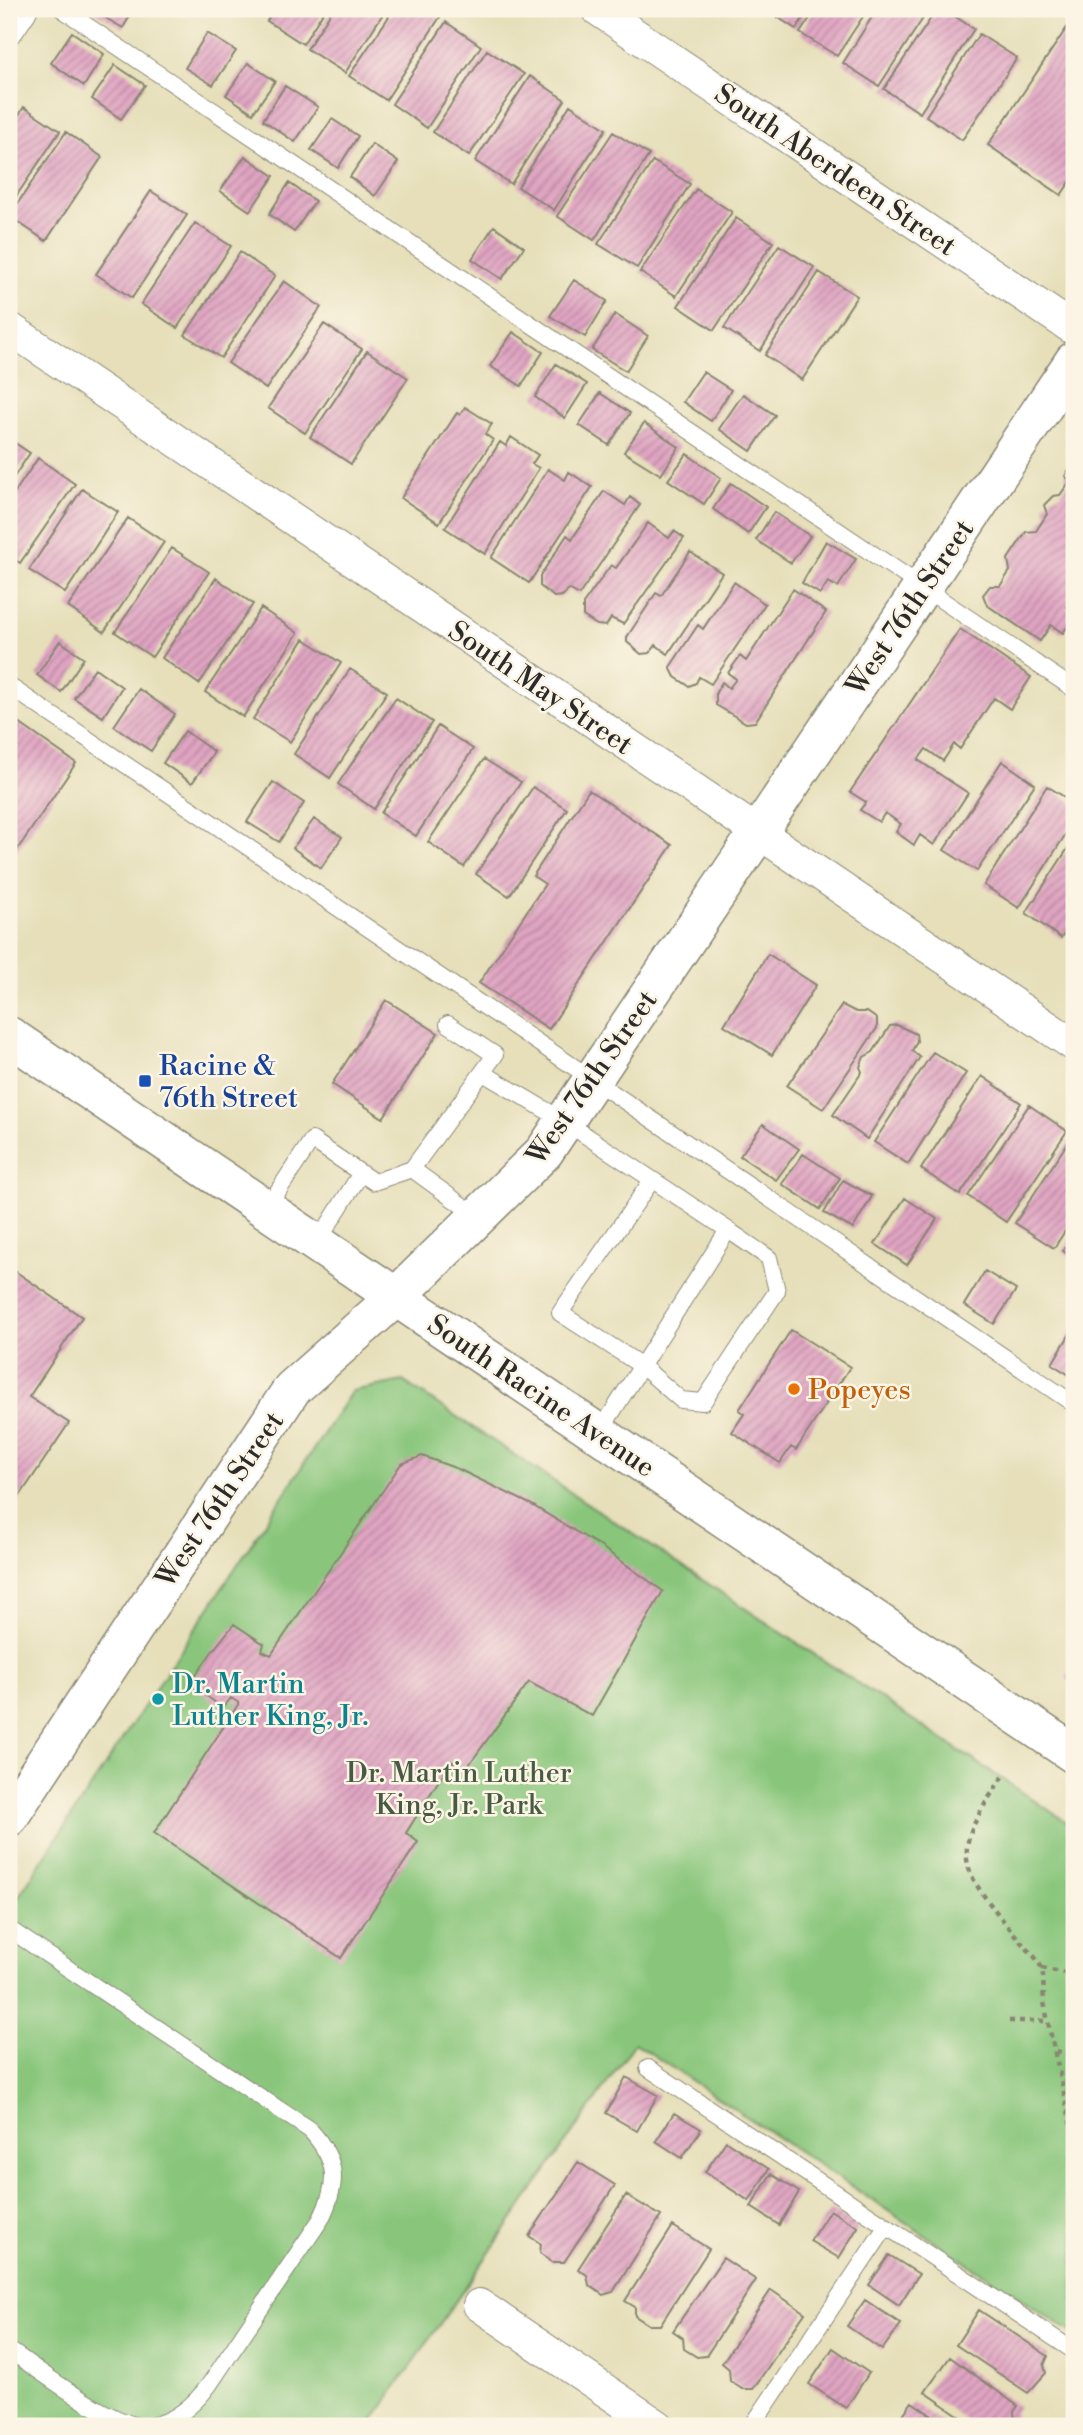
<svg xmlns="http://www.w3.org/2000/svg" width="1083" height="2435" viewBox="0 0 1083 2435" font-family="'Libre Bodoni',serif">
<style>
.park{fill:#89c67b;stroke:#5a7853;stroke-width:2}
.building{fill:url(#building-hatch)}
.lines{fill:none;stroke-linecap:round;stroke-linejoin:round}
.service-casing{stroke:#888572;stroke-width:18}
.minor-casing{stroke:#888572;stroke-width:34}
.tertiary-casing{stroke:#888572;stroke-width:41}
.path{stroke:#888572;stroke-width:4.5;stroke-dasharray:5 5;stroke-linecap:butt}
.service{stroke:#fff;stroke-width:16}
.minor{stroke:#fff;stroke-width:32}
.tertiary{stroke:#fff;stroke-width:38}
.transit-dot{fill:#1a4fb4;stroke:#fcf5e5;stroke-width:2.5}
.food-dot{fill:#e8710a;stroke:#fcf5e5;stroke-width:2.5}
.culture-dot{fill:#0f9aa8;stroke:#fcf5e5;stroke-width:2.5}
.labels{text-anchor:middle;stroke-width:5;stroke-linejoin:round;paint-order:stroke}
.street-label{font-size:28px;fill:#2b2b2b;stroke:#fcf5e5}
.transit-label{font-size:28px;fill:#164399;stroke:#fcf5e5;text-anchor:start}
.food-label{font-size:28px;fill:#c56008;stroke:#fcf5e5;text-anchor:start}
.culture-label{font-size:28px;fill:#0d838f;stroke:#fcf5e5;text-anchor:start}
.park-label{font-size:28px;fill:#475a43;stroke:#fcf5e5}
</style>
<defs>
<pattern id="building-hatch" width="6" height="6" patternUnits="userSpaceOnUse" patternTransform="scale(1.75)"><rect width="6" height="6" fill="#e0a4c2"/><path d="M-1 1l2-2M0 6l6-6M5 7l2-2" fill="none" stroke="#b6869e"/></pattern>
</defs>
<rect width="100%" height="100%" fill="#fcf5e5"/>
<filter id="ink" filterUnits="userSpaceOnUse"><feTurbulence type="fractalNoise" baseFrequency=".0143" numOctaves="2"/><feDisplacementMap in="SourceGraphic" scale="14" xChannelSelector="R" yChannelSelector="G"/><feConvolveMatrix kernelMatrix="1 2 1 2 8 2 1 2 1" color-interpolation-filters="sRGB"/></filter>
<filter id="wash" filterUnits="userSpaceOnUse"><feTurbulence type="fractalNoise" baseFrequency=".00686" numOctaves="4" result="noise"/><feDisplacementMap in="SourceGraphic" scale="28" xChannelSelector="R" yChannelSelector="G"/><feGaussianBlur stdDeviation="1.57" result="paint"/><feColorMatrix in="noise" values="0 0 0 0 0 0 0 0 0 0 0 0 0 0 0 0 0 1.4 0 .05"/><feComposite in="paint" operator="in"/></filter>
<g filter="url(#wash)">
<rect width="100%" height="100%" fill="#e6dfba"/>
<path class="park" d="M403,1381l671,446v507l-439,-291 -266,383h-360v-515l343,-520z"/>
<g id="blocks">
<path class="building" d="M90,9h44l-11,19z
M274,9h51l-22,35 -36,-23z
M333,9h53l-41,64 -38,-24z
M394,9h33l13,8 -54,83 -37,-24z
M765,9h44l-13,20z
M816,9h52l-31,47 -37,-23z
M877,9h52l-50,77 -36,-23z
M937,9h7l30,20 -54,84 -36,-24z
M1074,17v159l-13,19 -73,-50z
M446,22l35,24 -54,82 -35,-24z
M72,32l32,22 -20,32 -33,-23z
M207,33l29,18 -23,34 -28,-17z
M979,34l38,24 -55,82 -36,-24z
M487,50l37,24 -55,82 -36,-24z
M248,63l27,18 -22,32 -27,-18z
M115,65l30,20 -24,34 -29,-20z
M530,76l35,24 -54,84 -36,-23z
M285,86l33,21 -23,35 -32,-22z
M570,105l36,24 -52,81 -36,-23z
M24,107l36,24 -51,76v-77z
M332,119l26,17 -20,32 -27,-18z
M66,132l36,25 -56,84 -37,-25z
M613,132l36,23 -55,85 -37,-24z
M372,144l26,18 -23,34 -25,-19z
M245,156l29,20 -24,35 -30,-20z
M653,161l37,23 -53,84 -39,-24z
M289,183l26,18 -21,31 -25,-18z
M696,189l36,23 -56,84 -36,-24z
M151,191l36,24 -55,83 -36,-24z
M736,218l37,24 -59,88 -36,-24z
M195,223l36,23 -54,82 -36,-24z
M494,226l30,21 -22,32 -30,-20z
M779,245l35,22 -54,84 -36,-23z
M240,252l35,24 -54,82 -36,-23z
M819,272l38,24 -55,84 -37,-25z
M574,280l33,21 -22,36 -35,-21z
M284,281l37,26 -55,82 -38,-26z
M615,314l33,22 -22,35 -34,-21z
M324,324l38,25 -57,84 -37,-25z
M513,332l30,20 -22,34 -31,-20z
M367,351l41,27 -57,86 -41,-27z
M556,364l31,20 -22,34 -30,-21z
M703,372l28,18 -20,31 -28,-19z
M600,393l30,20 -21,32 -30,-20z
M743,394l32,21 -24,36 -32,-22z
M465,407l27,17 -7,10 8,6 -54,83 -38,-25 56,-85 3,2z
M644,423l35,24 -18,28 -37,-23z
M511,437l27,18 -6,9 7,4 -54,86 -40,-26 55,-86 6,4z
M9,439l21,14 -21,31z
M687,454l34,24 -17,26 -36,-24z
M38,458l37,26 -55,79 -11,-7v-55z
M1074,461v135l-7,11 7,5v5l-11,16 -12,-8 -11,16 -53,-36 -4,-10 7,-9h10l10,-15 -2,-12 18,-27 10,-1 11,-17 -3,-9 9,-9 7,-1 10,-14 -5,-5z
M548,469l17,11 4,-8 23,15 -63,96 -38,-25z
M731,483l35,24 -18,27 -35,-25z
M82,489l36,23 -53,81 -36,-23z
M604,491l21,14 5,-8 10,8 -61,90 -10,-6 -7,7 -8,1 -14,-11v-10l27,-41 5,4z
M774,512l36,24 -19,27 -35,-23z
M128,518l36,24 -60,90 -36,-25z
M648,523l21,15 5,-7 10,7 -61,86 -12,-6 -5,8 -9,-1 -14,-9v-12l28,-39 5,3z
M826,541l30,18 -18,28 -10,-5 -8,12 -18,-11z
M172,548l37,24 -57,85 -37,-25z
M690,552l32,21 -54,81 -12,-9 -6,8 -9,1 -14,-12v-5l29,-44 5,3z
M216,578l37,26 -54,80 -37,-26z
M734,582l31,22 -54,80 -12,-7 -3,6 -7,3 -14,-9 -5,-10 28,-42 5,4z
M793,589l33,23 -71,110 -9,1 -30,-18v-13l6,-10 7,6 7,-9 -8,-6 12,-17 6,5z
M261,608l37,25 -55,84 -38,-25z
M960,629l71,48 -21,32 -16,-11 -34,51 -6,-5 -11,17 -17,-12 -8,11 50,33 -34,52 -14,-10 -6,10 -18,-13 5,-8 -16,-11 -6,9 -19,-12 6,-8 -16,-10z
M304,639l37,24 -51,79 -37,-23z
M60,641l24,17 -23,34 -24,-17z
M95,668l27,19 -19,30 -29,-19z
M350,669l37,23 -57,86 -36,-24z
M139,689l36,25 -24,37 -37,-25z
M396,698l36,24 -58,87 -36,-25z
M9,716l67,47 -67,99z
M438,726l35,23 -57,87 -35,-23z
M185,731l29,21 -22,31 -29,-20z
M484,759l37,23 -57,85 -36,-25z
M1002,761l33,23 -58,87 -33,-21z
M273,782l31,21 -25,39 -32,-20z
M1047,786l27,17v18l-55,87 -35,-23z
M533,787l34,22 -58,87 -33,-22z
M589,790l83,55 -123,184 -70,-46 66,-99 -12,-8z
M314,819l28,18 -21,31 -28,-20z
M1074,839v79l-13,20 -35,-25z
M768,954l48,31 -44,70 -48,-30z
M386,1000l52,33 -55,85 -51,-34z
M842,1005l14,7h11l10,7v9l-54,81 -36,-23z
M897,1025l19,9 1,7 -5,10 8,6 -53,82 -34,-24 29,-43 -2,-5 4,-10 9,-5 17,-26z
M933,1052l33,21 -58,91 -34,-22z
M982,1076l39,27 -61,92 -39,-26z
M1029,1105l38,26 -61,91 -38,-26z
M763,1124l36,25 -23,31 -36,-24z
M1074,1133v84l-20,31 -39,-25z
M803,1154l37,24 -20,31 -38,-25z
M843,1180l29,16 -19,33 -29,-16z
M905,1198l32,21 -30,46 -32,-21z
M1074,1235v23l-11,-7z
M9,1267l73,50 -53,80 40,26 -60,89z
M985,1271l31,19 -22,34 -30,-19z
M1074,1327v51l-22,-14z
M791,1330l59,37 -54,83 -5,-3 -11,16 -48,-31 12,-18 -5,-4z
M422,1456l36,13 72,35 70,42 63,45 -71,125 -63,-34 -63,87 -15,-8 -45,72 12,9 -77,116 -187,-125 85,-130 -8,-5 -8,10 -33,-24 21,-31 23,-29 30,20 -2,7 9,4 130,-191z
M1074,1664v19l-8,-5z
M626,2077l32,18 -21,36 -31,-18z
M674,2113l27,16 -19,29 -26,-17z
M726,2141l43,28 -20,32 -44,-29z
M578,2162l37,23 -51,77h-12l-12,-9 1,-9 -12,-8z
M771,2174l28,18 -20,33 -28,-18z
M626,2195l35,21 -48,76 -10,3 -14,-10 -2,-10 -9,-6z
M830,2210l28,17 -19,31 -29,-17z
M673,2226l36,23 -49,76h-11l-14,-9v-9l-10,-6z
M889,2255l30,19 -20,31 -30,-20z
M723,2258l33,22 -50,76 -9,1 -13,-8 -1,-11 -10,-7z
M771,2290l34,23 -52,76h-11l-12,-8 -1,-12 -7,-6z
M865,2300l36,24 -19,26 -35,-24z
M979,2310l69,46 -4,9 2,8 -18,20 -72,-48z
M833,2348l36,25 -23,35 -37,-24z
M950,2357l68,49 -4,6 1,9 -3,5h-38l-49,-34z
M912,2402l35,24h-52z"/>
</g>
</g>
<g filter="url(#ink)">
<use href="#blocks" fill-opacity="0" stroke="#888572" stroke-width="2"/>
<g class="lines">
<g class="service-casing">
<path id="service" d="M62,9l1012,680
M9,686l1065,718
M483,1073l81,48 164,109 -129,203
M412,1169l66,48
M652,1180l-92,133 82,53 39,34 22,2 74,-111 -8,-33 -41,-28
M266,1209l46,-69 62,42 38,-13 83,-114 -47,-31
M317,1243l44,-70
M9,1929l301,201c28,31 29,52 11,89l-112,166c-14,19 -35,38 -60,41 -34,4 -111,-57 -140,-76
M648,2068l426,283
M752,2426l134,-199"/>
</g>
<g class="minor-casing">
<path id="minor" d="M597,9l477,320
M9,27l12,-18
M9,328l1065,717
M479,2305l179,121"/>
</g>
<g class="tertiary-casing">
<path id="tertiary" d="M9,1036l1065,718
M9,1817l283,-428 105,-93 147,-144 530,-791"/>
</g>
<path class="path" d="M1003,1777c-59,83 -41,92 17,164 7,8 20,19 22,29 3,12 0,25 3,37 9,46 21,90 29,135
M1042,1968l32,7
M1009,2021h39
M1056,2051l18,4"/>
<use href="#service" class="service"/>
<use href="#minor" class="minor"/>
<use href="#tertiary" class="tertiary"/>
</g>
</g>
<rect class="transit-dot" x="138" y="1074" width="14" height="14" rx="3.5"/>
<circle class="food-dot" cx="794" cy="1389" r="7"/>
<circle class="culture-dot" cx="158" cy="1699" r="7"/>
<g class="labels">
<g class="street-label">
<text transform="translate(836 169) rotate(34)" y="10">South Aberdeen Street</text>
<text transform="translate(909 607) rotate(-56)" y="10">West 76th Street</text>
<text transform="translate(541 687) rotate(34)" y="10">South May Street</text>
<text transform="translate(591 1077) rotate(-55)" y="10">West 76th Street</text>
<text transform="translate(542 1395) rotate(34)" y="10">South Racine Avenue</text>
<text transform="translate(219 1499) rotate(-56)" y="10">West 76th Street</text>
</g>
<g class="transit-label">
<text x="159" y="1075">Racine &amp;<tspan x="159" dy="32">76th Street</tspan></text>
</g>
<g class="food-label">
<text x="808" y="1399">Popeyes</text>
</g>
<g class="culture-label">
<text x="172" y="1693">Dr. Martin<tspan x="172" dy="32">Luther King, Jr.</tspan></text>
</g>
<g class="park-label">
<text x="459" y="1782">Dr. Martin Luther<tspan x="459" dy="32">King, Jr. Park</tspan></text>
</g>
</g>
<rect width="1083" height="2435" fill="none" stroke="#fcf5e5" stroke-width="35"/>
</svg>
